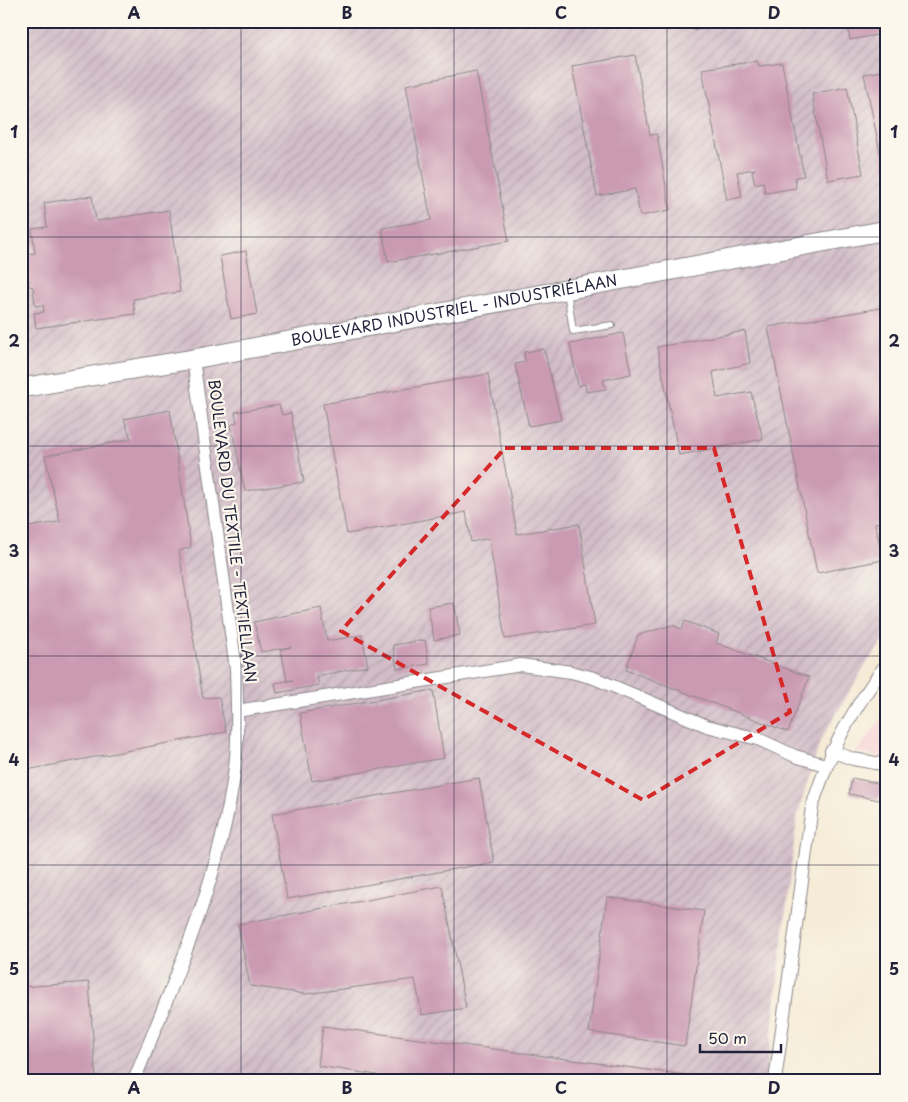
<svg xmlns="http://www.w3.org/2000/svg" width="908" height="1102" viewBox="0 0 908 1102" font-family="'Playpen Sans',sans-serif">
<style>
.built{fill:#f7cfd5}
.industrial{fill:url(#industrial-furrows)}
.building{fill:#ca9ab2}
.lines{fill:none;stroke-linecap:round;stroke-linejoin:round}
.lane-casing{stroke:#8c8688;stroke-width:8}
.street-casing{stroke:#8c8688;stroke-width:14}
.secondary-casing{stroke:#8c8688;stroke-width:21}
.lane{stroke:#fff;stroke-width:6}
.street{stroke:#fff;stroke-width:12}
.secondary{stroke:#fff;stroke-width:19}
.marked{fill:none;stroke:#d62828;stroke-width:4;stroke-dasharray:10 6;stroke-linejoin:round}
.grid{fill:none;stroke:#22223b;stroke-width:1;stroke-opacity:0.55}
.labels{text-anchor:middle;stroke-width:4.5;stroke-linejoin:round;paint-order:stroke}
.street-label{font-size:15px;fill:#22223b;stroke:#fbf7ec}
.neatline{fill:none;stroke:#22223b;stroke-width:2}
.grid-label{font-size:16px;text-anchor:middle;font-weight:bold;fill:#22223b}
</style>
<defs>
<pattern id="industrial-furrows" width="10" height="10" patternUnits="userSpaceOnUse" patternTransform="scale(1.25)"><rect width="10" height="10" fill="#d2bdc8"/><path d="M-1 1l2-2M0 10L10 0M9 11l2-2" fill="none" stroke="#b4a2ad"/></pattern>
</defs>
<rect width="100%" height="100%" fill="#fbf7ec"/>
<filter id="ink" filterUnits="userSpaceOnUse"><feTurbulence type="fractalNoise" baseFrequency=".02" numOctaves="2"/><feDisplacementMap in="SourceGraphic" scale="10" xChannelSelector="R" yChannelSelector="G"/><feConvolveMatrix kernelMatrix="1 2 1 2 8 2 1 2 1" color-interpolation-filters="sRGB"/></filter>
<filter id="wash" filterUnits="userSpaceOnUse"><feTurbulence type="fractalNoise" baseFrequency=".0096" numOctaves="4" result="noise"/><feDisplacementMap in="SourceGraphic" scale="20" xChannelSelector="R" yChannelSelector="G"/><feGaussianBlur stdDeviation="1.12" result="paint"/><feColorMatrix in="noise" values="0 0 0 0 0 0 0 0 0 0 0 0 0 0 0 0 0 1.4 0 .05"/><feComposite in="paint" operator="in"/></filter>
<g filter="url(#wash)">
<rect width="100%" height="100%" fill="#f5ebd6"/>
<path class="built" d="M887,711v48l-31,-7z"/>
<path class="industrial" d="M21,21h866v614l-23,32 -44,74 -23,76 -31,264h-745z"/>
<g id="blocks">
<path class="building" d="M691,21h52v1l-50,8z
M846,21h41v12l-37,7z
M635,55l15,80 7,-1 13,76 -30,6 -5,-27 -38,7 -25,-130z
M757,61l2,5 23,-3 22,113 -9,1 1,11 -31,5 -2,-11 -8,2 -3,-13 3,-2 -18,3 5,25 -15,3 -25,-131z
M887,70v100l-3,1 -20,-97z
M476,71l33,170 -121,21 -6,-34 49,-8 -25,-135z
M847,87l16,87 -35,6 -16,-86z
M92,196l4,25 73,-11 11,82 -47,7 2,15 -99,14 -2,-15 10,-1 -1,-7 -8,1 -2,-19 -4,-1 -4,-32 10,-1 -3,-24 15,-2 -3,-24z
M246,251l11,63 -26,5 -11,-63z
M887,307v214l-12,2 8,37 -66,13 -49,-246z
M745,331l5,32 -37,9 4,26 34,-6 12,47 -84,16 -22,-108z
M623,333l8,41 -28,6 3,9 -20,3 -1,-8 -7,2 -8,-42z
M544,349l17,71 -32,6 -14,-62 10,-2 -1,-10z
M488,374l29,160 62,-10 16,101 -90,14 -16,-101 -18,4 -5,-30 -119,22 -24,-130z
M279,405l3,10 9,-2 13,69 -59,9 -14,-66 6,-3 -2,-10z
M170,410l21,137 -12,4 24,147 16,-1 7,35 -205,39v-243l39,-6 -15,-66 86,-17 -7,-20z
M454,603l6,32 -26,5 -6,-33z
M321,608l6,33 35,-6 6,31 -51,10 2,9 -42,8 -2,-10 18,-3 -6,1 -6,-32 10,-2 -30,5 -7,-30z
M685,621l34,13 -3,9 93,34 -21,55 -162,-62 12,-35 34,-10 10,4z
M425,640l4,24 -32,5 -4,-24z
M433,690l11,68 -132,23 -12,-68z
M479,778l15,84 -207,37 -15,-85z
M852,778l30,6 -3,16 -30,-6z
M442,886l24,122 -44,7 -7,-36 -109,15 -56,-8 -12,-62z
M607,897l97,14 -19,135 -96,-14z
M89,982l7,99h-75v-94z
M323,1026l399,54v1h-345v-6l-59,-9z"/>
</g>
</g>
<g filter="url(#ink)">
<use href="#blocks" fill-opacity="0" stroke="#8c8688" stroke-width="1"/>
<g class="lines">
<g class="lane-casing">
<path id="lane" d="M567,291l6,40 39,-6"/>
</g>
<g class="street-casing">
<path id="street" d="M237,711l284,-46 50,7 23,6 113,48 51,13 37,17 30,9
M831,751l22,8 34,6
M134,1081c40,-100 85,-199 100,-306 5,-34 3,-71 2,-106l-43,-310
M775,1081l37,-274c19,-60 38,-93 75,-144"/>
</g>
<g class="secondary-casing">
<g id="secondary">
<path id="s1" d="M21,388l172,-29 694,-129"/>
</g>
</g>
<use href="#lane" class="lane"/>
<use href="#street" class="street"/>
<use href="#secondary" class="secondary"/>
</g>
</g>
<path class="marked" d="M505,448h209l76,264 -147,88 -302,-169z"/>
<path class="grid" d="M241,21v1060M454,21v1060M667,21v1060M21,237h866M21,446h866M21,656h866M21,865h866"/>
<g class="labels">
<g class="street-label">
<text dy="5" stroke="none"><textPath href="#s1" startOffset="440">BOULEVARD INDUSTRIEL - INDUSTRIÉLAAN</textPath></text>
<text transform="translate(232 531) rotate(83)" y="5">BOULEVARD DU TEXTILE - TEXTIELLAAN</text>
</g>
</g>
<rect width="908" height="1102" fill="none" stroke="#fbf7ec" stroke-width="55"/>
<path d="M700 1044v8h81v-8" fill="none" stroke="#22223b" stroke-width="2.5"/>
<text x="708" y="1044" font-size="15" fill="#22223b" stroke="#fbf7ec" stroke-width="4" paint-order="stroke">50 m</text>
<rect x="28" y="28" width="852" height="1046" class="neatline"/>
<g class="grid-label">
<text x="134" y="19">A</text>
<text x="347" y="19">B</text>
<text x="561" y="19">C</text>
<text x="774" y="19">D</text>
<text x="14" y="138">1</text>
<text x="894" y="138">1</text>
<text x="14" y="347">2</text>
<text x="894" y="347">2</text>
<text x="14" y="557">3</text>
<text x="894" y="557">3</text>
<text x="14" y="766">4</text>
<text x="894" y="766">4</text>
<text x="14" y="975">5</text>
<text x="894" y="975">5</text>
<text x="134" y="1094">A</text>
<text x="347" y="1094">B</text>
<text x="561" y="1094">C</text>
<text x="774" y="1094">D</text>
</g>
</svg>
